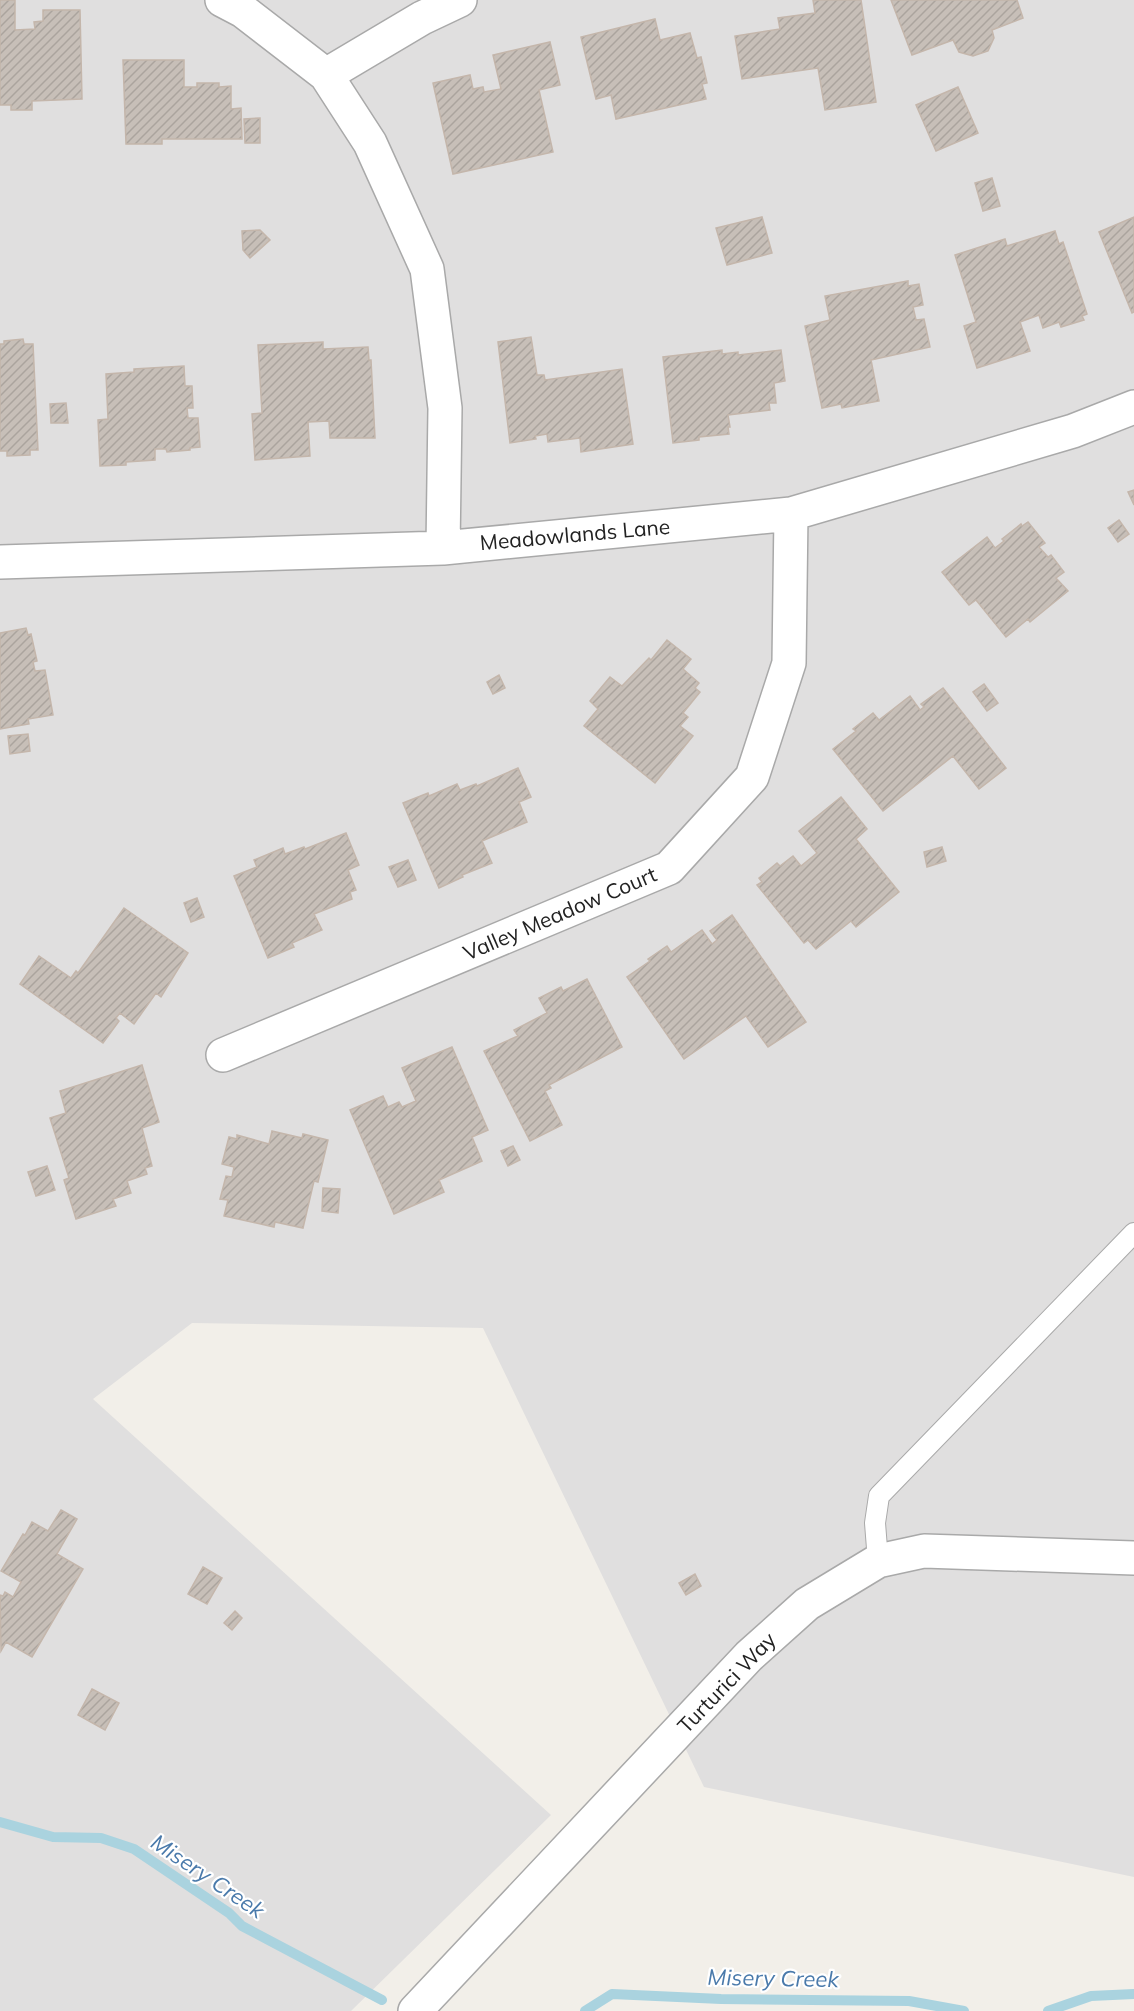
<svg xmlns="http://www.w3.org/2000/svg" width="1134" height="2011" viewBox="0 0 1134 2011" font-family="Mulish,sans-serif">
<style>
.residential{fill:#e0dfdf}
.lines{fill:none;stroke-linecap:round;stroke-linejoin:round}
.stream{stroke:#aad3df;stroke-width:10}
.building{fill:url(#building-hatch);stroke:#c4b6ab;stroke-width:1.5}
.lane-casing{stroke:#a9a9a9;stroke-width:22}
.street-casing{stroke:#a9a9a9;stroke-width:36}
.lane{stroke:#fff;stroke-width:20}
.street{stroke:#fff;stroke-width:33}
.labels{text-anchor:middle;stroke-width:4.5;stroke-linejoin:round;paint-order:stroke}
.street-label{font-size:21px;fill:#222;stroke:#fff}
.water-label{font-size:22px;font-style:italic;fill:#4a7aab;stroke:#fff}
</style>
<defs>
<pattern id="building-hatch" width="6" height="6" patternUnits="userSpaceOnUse" patternTransform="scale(1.5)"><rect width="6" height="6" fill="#c7bfb8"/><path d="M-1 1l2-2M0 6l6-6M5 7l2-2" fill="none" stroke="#aba49e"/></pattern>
</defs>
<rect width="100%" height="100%" fill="#f2efe9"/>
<path class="residential" d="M0,0h1134v1877l-430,-90 -221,-459 -291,-5 -99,76 458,416 -200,196h-351z"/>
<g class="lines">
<path class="stream" d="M0,1822l53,15 48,1 33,11 95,64 13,13 140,74
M585,2011l27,-17 109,5 188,2 55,10
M1048,2011l43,-15 43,-2"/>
</g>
<path class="building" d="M0,0h15v30l20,-1 -1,-7 9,-1v-11h37l2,89 -50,2v9h-21v-5h-11z
M813,0h48l15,102 -51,8 -7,-42 -76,11 -7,-43 45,-7 -2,-11 37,-5z
M891,0h126l6,18 -31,12 2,8 -6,13 -15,5 -14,-4 -6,-12 -41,15z
M655,19l5,21 30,-7 7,25 4,-1 6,26 -5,1 4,15 -90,20 -5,-24 -15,4 -15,-62z
M550,42l10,43 -21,5 14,62 -100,22 -20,-91 37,-8 3,14 10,-2 1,5 17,-3 -8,-34z
M123,60h61v27h13v-4h22v4l12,-1v23l10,-1 1,31h-80v5h-36z
M958,87l20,46 -42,18 -20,-46z
M260,118v25h-15l-1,-24z
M992,178l8,28 -17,5 -8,-28z
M762,217l10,36 -45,12 -11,-37z
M1134,217v95l-2,1 -33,-81z
M260,230l10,10 -20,18 -7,-8 -1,-19z
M1055,231l4,13 4,-2 24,72 -5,2 2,4 -23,7 -2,-5 -16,6 -4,-13 -19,7 10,29 -53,17 -13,-42 12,-4 -21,-67 50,-16 2,7z
M908,281v5l11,-2 4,21 -10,2 3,13 8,-1 6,28 -59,13 8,41 -37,7 -1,-4 -19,4 -17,-82 25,-6 -5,-24z
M531,337l6,38h7l1,5 77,-11 11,75 -52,8 -1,-14 -32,4 -1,-8 -12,2 1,3 -26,4 -12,-101z
M23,339l1,5h9l5,106h-8v5l-23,1v-5h-7v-107h4v-3z
M323,342v7l45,-2 1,13h2l4,78h-45l-1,-17 -21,1 2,34 -55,4 -3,-46 10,-1 -4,-68z
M722,350v4l16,-2v3l43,-5 4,31 -11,2 2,20h-7l1,7 -42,5 2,12h-2l1,7 -30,3v3l-26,3 -10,-86z
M184,366l1,20h7l1,22h-6l1,10h10l2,29 -10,1v2l-23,2 -1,-3h-11v11l-29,2v3l-26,1 -2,-46 10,-1 -2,-45 28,-2v-3z
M66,403l2,20h-17l-1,-19z
M1134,490v15l-6,-13z
M1119,520l10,14 -11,8 -10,-14z
M1028,522l17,21 -6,4 9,10 3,-2 13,17 -8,6 12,13 -38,31 -2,-3 -22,18 -30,-37 -7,5 -27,-33 45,-35 8,11 9,-7 -2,-2 19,-15 1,2z
M26,628l2,7 3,-1 6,27 -4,1 2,9 10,-1 8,45 -25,4 1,5 -29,5v-96z
M667,640l24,19 -8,10 16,14 -4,5 5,4 -17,21 5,4 -8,9 13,10 -38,47 -71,-57 14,-17 -8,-8 20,-24 12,9 27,-28 2,2z
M499,675l6,13 -12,6 -6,-12z
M984,684l14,19 -11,8 -14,-19z
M943,688l63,80 -27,21 -26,-33 -70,55 -50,-62 23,-18 -3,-2 20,-16 6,7 31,-24 10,14 4,-3 -3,-3z
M28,734l2,17 -20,3 -2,-18z
M518,768l13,29 -12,5 8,20 -45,19 10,22 -30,12 1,2 -24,11 -36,-85 25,-10 1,3 28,-12 3,6 16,-6 1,2z
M841,797l26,32 -11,10 43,53 -43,35 -5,-6 -35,28 -8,-9 -4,3 -47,-58 5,-3 -3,-4 18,-15 3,3 13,-10 8,10 16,-13 -18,-22z
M346,833l13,32 -11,5 8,20 -6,2 2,7 -38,15 8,16 -30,13 2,4 -26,11 -34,-82 23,-9 -3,-7 29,-12 2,6 19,-7 1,2z
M942,847l4,14 -19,6 -3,-15z
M408,860l8,20 -18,7 -9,-20z
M197,898l7,19 -13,5 -7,-19z
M124,908l64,45 -27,44 -5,-4 -22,31 -14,-11 -4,5 3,3 -16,22 -83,-59 19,-28 32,22 5,-7 2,2z
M732,915l74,107 -38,25 -22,-31 -62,43 -57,-82 23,-16 -2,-2 19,-13 4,6 31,-22 10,14 5,-4 -7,-9z
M587,979l35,68 -73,38 2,3 -6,3 17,34 -32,16 -46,-90 34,-15 -4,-6 33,-17 -8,-15 22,-11 2,4z
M452,1047l36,83 -16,7 10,24 -43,19 5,12 -50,22 -44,-104 33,-14 5,11 11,-5 3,5 14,-6 -14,-33z
M142,1065l17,57 -17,6 10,38 -7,2 2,6 -20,7 4,12 -18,6 3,7 -40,13 -12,-39 5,-2 -19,-60 16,-5 -6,-22z
M272,1131l30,7 1,-4 25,6 -10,42 -4,-1 -11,47 -28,-6 -1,5 -50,-11 4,-16 -8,-1 6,-23 6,1 2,-10 -12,-3 7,-27 8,2v-4l32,9z
M513,1146l7,14 -12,6 -7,-15z
M47,1166l8,24 -19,6 -8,-24z
M323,1188l17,1 -2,24 -16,-2z
M61,1510l16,9 -20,35 26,15 -51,88 -26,-15 -5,9 -1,-56 3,1 2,-4 8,5 8,-15 -20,-11 22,-37 2,1 7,-13 16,9z
M203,1567l19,11 -15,26 -19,-10z
M695,1574l6,12 -15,9 -7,-12z
M235,1611l7,7 -10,12 -8,-7z
M92,1689l27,14 -14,27 -27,-15z"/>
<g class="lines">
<g class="lane-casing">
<path id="lane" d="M878,1561l-3,-38 4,-27 255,-263"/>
</g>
<g class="street-casing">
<path id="street" d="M222,0l21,11 83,64 44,68 57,126 18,139 -2,140
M326,75l96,-57 38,-18
M0,562l443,-14 348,-34 282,-83 61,-24
M223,1055l446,-187 83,-91 37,-114 2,-149
M415,2011l334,-355 58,-52 71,-43 46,-10 210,7"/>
</g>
<use href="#lane" class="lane"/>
<use href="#street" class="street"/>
</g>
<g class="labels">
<g class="street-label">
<text transform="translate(575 535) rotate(-5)" y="7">Meadowlands Lane</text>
<text transform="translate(560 914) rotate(-23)" y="7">Valley Meadow Court</text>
<text transform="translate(727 1683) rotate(-46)" y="7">Turturici Way</text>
</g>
<g class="water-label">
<text transform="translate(208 1876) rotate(34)" y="8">Misery Creek</text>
<text transform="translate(773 1978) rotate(1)" y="8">Misery Creek</text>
</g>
</g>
</svg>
